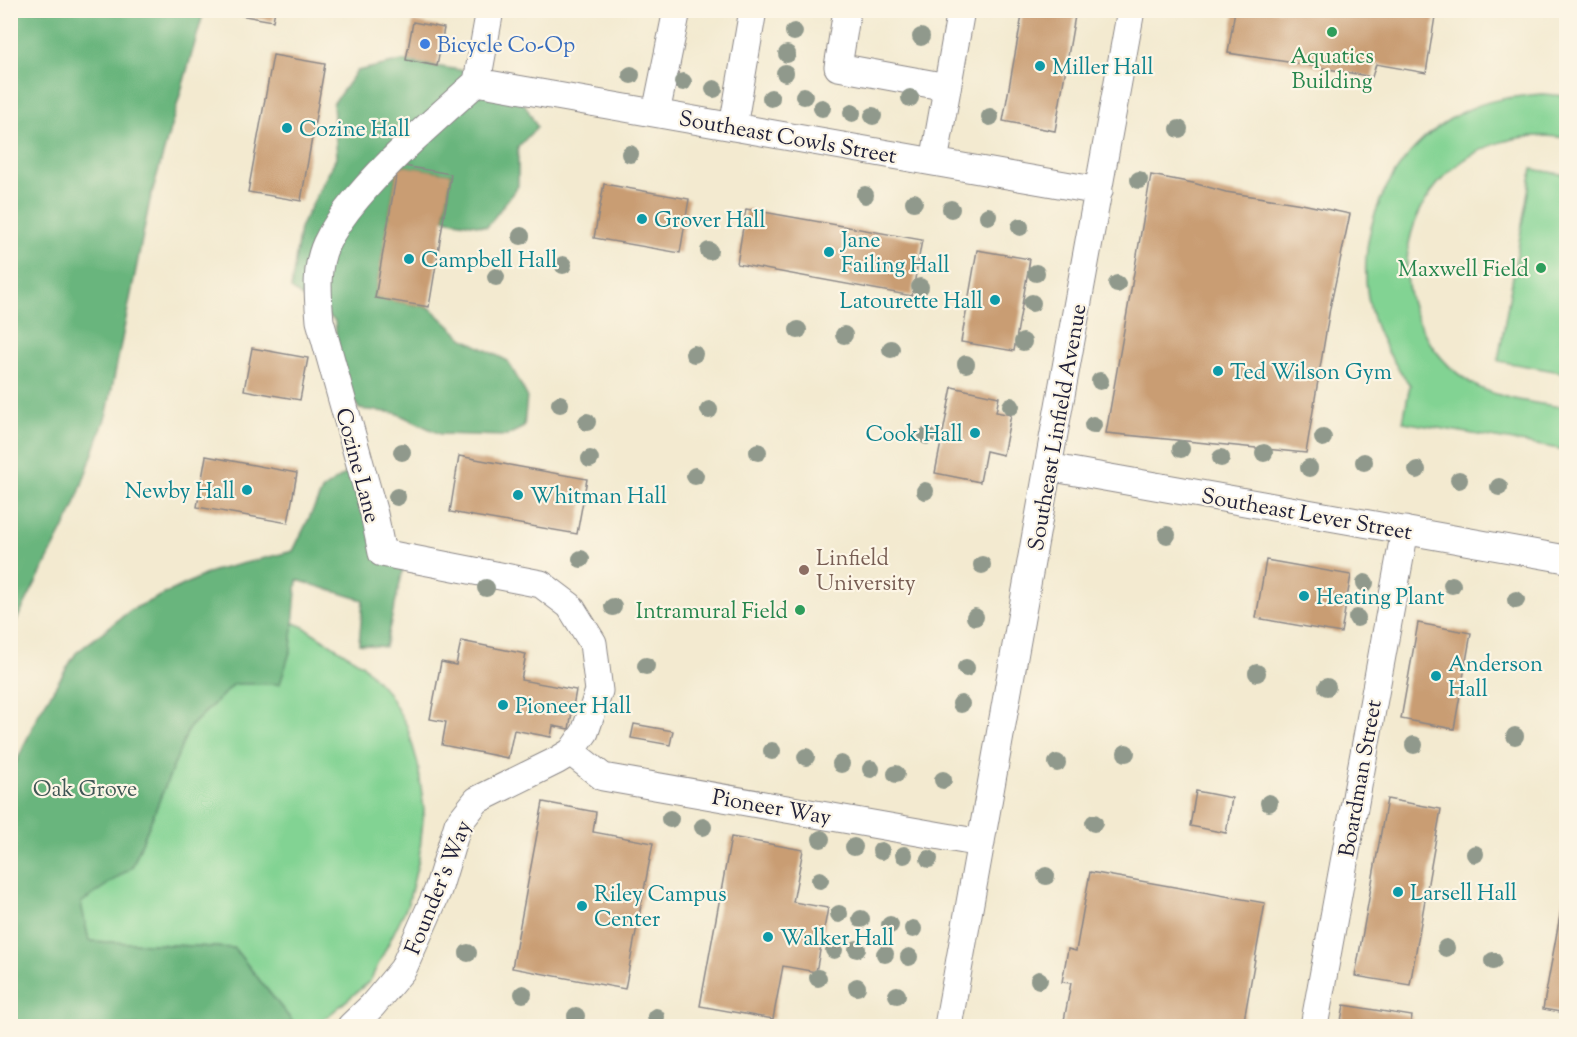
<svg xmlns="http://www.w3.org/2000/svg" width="1577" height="1037" viewBox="0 0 1577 1037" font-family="'Sorts Mill Goudy',serif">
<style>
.green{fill:#82d393;stroke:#527a67;stroke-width:1.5}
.forest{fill:#69b57d;stroke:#466c5c;stroke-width:1.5}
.building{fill:#c99d73}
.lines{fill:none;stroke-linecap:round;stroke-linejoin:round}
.minor-casing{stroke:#8a8686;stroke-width:29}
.minor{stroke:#fff;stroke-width:27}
.tree{fill:#90998c}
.leisure-dot{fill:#2e9e5b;stroke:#fcf5e5;stroke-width:2}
.shop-dot{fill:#3f7fe0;stroke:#fcf5e5;stroke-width:2}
.culture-dot{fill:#0f9aa8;stroke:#fcf5e5;stroke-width:2}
.education-dot{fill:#8d6e63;stroke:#fcf5e5;stroke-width:2}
.labels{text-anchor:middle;stroke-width:4.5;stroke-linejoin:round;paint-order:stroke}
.shop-label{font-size:22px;fill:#366cbe;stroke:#fcf5e5;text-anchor:start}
.leisure-label{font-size:22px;fill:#27864d;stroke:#fcf5e5;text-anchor:end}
.culture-label{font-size:22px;fill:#0d838f;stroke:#fcf5e5;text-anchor:start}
.street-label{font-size:22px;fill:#22223b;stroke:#fcf5e5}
.education-label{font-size:22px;fill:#785e54;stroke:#fcf5e5;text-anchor:start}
.park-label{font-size:22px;fill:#3f5755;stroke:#fcf5e5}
</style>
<rect width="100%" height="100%" fill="#fcf5e5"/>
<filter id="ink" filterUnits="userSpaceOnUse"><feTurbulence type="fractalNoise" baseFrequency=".0167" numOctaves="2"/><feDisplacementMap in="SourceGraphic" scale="12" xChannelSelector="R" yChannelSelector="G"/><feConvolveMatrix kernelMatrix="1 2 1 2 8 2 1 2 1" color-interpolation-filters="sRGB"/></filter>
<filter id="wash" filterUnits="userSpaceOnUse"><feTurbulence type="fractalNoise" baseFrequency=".008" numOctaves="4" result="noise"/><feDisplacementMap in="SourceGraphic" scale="24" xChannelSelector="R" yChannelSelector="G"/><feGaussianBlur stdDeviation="1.35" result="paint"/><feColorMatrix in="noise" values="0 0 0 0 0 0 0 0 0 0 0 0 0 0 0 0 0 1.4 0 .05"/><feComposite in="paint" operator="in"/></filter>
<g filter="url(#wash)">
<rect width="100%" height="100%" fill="#f3ead0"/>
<path class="green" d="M1543,94l23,2v42c-113,-19 -199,97 -140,198 12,21 30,39 52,51 27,13 59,16 88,21v42l-163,-28 7,-37c-15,-20 -28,-40 -36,-64 -27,-80 14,-172 89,-209 25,-13 53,-16 80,-18z
M1532,169l34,6v198l-68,-12z
M292,622l10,4 61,39 25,28 19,33 11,38 6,46 -5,49 -11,45 -38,77 -54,45h-20l-62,-78 -145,-7 -9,-38 52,-36 57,-139 45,-44z"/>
<path class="forest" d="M11,10l193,1 -54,189 -43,213 -34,97 -62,121z
M402,61l71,11 51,31 13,24 -19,20v39l-31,41 -43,-8 7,-45 -53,-9 -23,133 54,9 35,32 44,22 19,35 -3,31 -18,9 -66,-2 -44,-21 -37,-4 -20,-44 -4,-44 -44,-32 9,-61 37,-72 -4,-52 24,-33z
M360,464l43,106 -18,77 -26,-3 4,-44 -66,-20 -6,69 -11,35h-46l-45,44 -57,139 -51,36 8,38 145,7 62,78h-285v-252l28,-61 37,-60 55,-43 82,-39 80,-20 30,-62z"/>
<g id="blocks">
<path class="building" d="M223,10h52l-2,11 -51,-9z
M1023,10h53l-21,121 -52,-10z
M1235,10h201l-10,63 -50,-9 -4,13 -71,-13 -73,-11z
M413,22l31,6 -7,38 -31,-6z
M273,55l52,9 -24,137 -53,-9z
M398,165l53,9 -22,133 -54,-9z
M1151,175l42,8 33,9 76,12 48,10 -20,94 -24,145 -200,-20z
M604,184l85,15 -9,54 -86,-15z
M746,209l176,31 -10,56 -175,-32z
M977,250l53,9 -16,92 -53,-9z
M252,348l56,10 -8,42 -56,-10z
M952,387l47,10 -3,15 15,3 -8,40 -17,-4 -6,31 -45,-9z
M206,456l91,17 -9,50 -91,-16z
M459,456l128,23 -10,55 -127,-22z
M1266,560l85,15 -10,58 -85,-15z
M1418,623l53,10 -17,96 -53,-10z
M461,641l65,13 -5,26 55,10 -7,39 -16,-3 -2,11 -37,-7 -6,28 -66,-13 4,-23 -16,-3 11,-57 15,3z
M634,724l39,7 -3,14 -39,-7z
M1196,791l36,7 -6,35 -36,-7z
M1387,799l54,10 -31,176 -55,-9z
M543,802l53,10 -3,20 60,11 -28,146 -113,-21z
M731,837l72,13 -10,52 35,6 -12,64 -33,-6 -10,53 -73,-13z
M1090,872l175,31 -22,123h-180l8,-43 -9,-1 6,-33 8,2z
M1565,888h1v125l-23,-4z
M1344,1005l68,11 -2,10h-70z"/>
</g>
</g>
<g filter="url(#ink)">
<use href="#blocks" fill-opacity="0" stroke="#8a8686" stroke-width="1.5"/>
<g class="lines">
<g class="minor-casing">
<path id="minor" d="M847,10l-9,57 109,20
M477,82l622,109
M477,82l13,-72
M656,113l21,-103
M733,127l20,-117
M934,162l27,-152
M1048,467l518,92
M571,752l32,25 378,66
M351,1026l21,-20 31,-37 35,-79 20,-66 19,-24 79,-39 15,-9 14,-20 14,-41 -6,-48 -23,-37 -29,-22 -159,-31 -8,-39 -54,-193c-2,-26 -5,-53 6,-77 8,-17 20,-33 31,-46 36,-43 79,-79 120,-116
M948,1026l105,-587 78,-429
M1314,1026l91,-496"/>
</g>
<use href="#minor" class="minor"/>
</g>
<g class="tree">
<circle cx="794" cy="32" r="9"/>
<circle cx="921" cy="37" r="9"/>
<circle cx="787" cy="54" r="9"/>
<circle cx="785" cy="73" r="9"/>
<circle cx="631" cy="75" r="9"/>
<circle cx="683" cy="82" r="9"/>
<circle cx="714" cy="89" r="9"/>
<circle cx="804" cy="96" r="9"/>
<circle cx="771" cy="98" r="9"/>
<circle cx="910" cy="98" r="9"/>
<circle cx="822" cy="108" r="9"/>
<circle cx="852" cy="113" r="9"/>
<circle cx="873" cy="116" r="9"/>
<circle cx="990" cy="117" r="9"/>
<circle cx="1179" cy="129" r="9"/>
<circle cx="630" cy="154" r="9"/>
<circle cx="1139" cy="180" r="9"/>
<circle cx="865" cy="195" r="9"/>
<circle cx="914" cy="202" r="9"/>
<circle cx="951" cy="209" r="9"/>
<circle cx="988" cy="216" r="9"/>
<circle cx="1020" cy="227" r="9"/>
<circle cx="521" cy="236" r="9"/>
<circle cx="709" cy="251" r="9"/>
<circle cx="563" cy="265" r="9"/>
<circle cx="1036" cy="273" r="9"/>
<circle cx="496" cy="277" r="9"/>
<circle cx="1117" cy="284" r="9"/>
<circle cx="920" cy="287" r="9"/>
<circle cx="1032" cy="303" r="9"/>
<circle cx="798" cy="330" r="9"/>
<circle cx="844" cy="335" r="9"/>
<circle cx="1023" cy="342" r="9"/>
<circle cx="891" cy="349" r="9"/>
<circle cx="694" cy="354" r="9"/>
<circle cx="966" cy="364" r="9"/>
<circle cx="1100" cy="381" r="9"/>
<circle cx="560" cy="404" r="9"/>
<circle cx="1011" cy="406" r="9"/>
<circle cx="709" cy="410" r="9"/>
<circle cx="587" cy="422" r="9"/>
<circle cx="1093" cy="425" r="9"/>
<circle cx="927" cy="436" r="9"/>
<circle cx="1323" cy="438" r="9"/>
<circle cx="1181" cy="449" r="9"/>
<circle cx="402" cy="452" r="9"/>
<circle cx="758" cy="452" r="9"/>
<circle cx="1264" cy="453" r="9"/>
<circle cx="1221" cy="458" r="9"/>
<circle cx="590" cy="459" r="9"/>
<circle cx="1364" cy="462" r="9"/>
<circle cx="1309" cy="468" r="9"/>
<circle cx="1417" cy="470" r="9"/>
<circle cx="695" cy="476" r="9"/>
<circle cx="1459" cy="480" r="9"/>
<circle cx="1499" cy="487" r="9"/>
<circle cx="925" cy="491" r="9"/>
<circle cx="397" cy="497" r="9"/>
<circle cx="1167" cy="535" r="9"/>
<circle cx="581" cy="559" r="9"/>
<circle cx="982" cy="565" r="9"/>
<circle cx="1365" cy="583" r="9"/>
<circle cx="1452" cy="585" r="9"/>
<circle cx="486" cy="588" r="9"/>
<circle cx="1516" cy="600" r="9"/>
<circle cx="613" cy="607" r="9"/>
<circle cx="975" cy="617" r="9"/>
<circle cx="1357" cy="618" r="9"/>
<circle cx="646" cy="666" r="9"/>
<circle cx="966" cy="668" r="9"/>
<circle cx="1257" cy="673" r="9"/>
<circle cx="1327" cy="687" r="9"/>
<circle cx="961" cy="704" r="9"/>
<circle cx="1515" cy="736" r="9"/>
<circle cx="1414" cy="745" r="9"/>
<circle cx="772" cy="751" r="9"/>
<circle cx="1126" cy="753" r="9"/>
<circle cx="806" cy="757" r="9"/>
<circle cx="1057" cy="763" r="9"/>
<circle cx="841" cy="764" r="9"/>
<circle cx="871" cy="769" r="9"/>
<circle cx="896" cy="774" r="9"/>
<circle cx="943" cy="780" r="9"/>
<circle cx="1269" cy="803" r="9"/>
<circle cx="670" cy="819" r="9"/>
<circle cx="1094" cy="823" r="9"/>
<circle cx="703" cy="827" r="9"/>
<circle cx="821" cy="839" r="9"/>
<circle cx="854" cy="847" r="9"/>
<circle cx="881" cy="851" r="9"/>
<circle cx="1475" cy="854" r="9"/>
<circle cx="904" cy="855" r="9"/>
<circle cx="929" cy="859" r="9"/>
<circle cx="1046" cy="876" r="9"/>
<circle cx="820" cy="880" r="9"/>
<circle cx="839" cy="914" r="9"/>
<circle cx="861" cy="919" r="9"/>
<circle cx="890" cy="925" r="9"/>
<circle cx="913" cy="929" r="9"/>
<circle cx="1446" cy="948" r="9"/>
<circle cx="857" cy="949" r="9"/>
<circle cx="834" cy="950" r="9"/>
<circle cx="468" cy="953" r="9"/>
<circle cx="885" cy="954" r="9"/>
<circle cx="909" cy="957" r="9"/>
<circle cx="1493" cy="961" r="9"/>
<circle cx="818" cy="978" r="9"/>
<circle cx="1039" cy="980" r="9"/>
<circle cx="857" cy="987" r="9"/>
<circle cx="523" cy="994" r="9"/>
<circle cx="897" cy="995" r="9"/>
<circle cx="576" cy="1016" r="9"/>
<circle cx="656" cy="1017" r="9"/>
</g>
</g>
<g class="leisure-dot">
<circle cx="1332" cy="32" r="6"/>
<circle cx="1541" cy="268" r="6"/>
<circle cx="800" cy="610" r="6"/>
</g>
<circle class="shop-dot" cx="425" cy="44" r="6"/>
<g class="culture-dot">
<circle cx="1040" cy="66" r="6"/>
<circle cx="287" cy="128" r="6"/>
<circle cx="642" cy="219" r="6"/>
<circle cx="829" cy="252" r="6"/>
<circle cx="409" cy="259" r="6"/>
<circle cx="995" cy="300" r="6"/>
<circle cx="1218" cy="371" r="6"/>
<circle cx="975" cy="433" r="6"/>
<circle cx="247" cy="490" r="6"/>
<circle cx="518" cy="495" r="6"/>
<circle cx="1304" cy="596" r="6"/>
<circle cx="1436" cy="676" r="6"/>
<circle cx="503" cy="705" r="6"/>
<circle cx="1398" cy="892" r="6"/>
<circle cx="582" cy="906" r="6"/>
<circle cx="768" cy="937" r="6"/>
</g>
<circle class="education-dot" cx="804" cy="570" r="6"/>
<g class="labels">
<g class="shop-label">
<text x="437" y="52">Bicycle Co-Op</text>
</g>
<g class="leisure-label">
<text x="1332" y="63" text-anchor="middle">Aquatics<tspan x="1332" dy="25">Building</tspan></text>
<text x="1529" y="276">Maxwell Field</text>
<text x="788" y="618">Intramural Field</text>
</g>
<g class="culture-label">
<text x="1052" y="74">Miller Hall</text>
<text x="299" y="136">Cozine Hall</text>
<text x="654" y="227">Grover Hall</text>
<text x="841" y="247">Jane<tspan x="841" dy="25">Failing Hall</tspan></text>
<text x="421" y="267">Campbell Hall</text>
<text x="983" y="308" text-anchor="end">Latourette Hall</text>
<text x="1230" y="379">Ted Wilson Gym</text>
<text x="963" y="441" text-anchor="end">Cook Hall</text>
<text x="235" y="498" text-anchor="end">Newby Hall</text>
<text x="530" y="503">Whitman Hall</text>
<text x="1316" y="604">Heating Plant</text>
<text x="1448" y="671">Anderson<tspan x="1448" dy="25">Hall</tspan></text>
<text x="515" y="713">Pioneer Hall</text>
<text x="1410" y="900">Larsell Hall</text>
<text x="594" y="901">Riley Campus<tspan x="594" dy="25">Center</tspan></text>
<text x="780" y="945">Walker Hall</text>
</g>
<g class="street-label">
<text transform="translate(788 136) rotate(10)" y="8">Southeast Cowls Street</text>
<text transform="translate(1056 427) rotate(-80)" y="8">Southeast Linfield Avenue</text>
<text transform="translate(359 465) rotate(75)" y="8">Cozine Lane</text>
<text transform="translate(1307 513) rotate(10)" y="8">Southeast Lever Street</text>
<text transform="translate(1359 778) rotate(-80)" y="8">Boardman Street</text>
<text transform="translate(772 806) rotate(10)" y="8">Pioneer Way</text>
<text transform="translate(437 887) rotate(-68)" y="8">Founder's Way</text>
</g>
<g class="education-label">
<text x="816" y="565">Linfield<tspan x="816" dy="25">University</tspan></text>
</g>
<g class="park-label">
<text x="85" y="796">Oak Grove</text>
</g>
</g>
<rect width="1577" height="1037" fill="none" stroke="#fcf5e5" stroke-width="36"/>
</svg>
